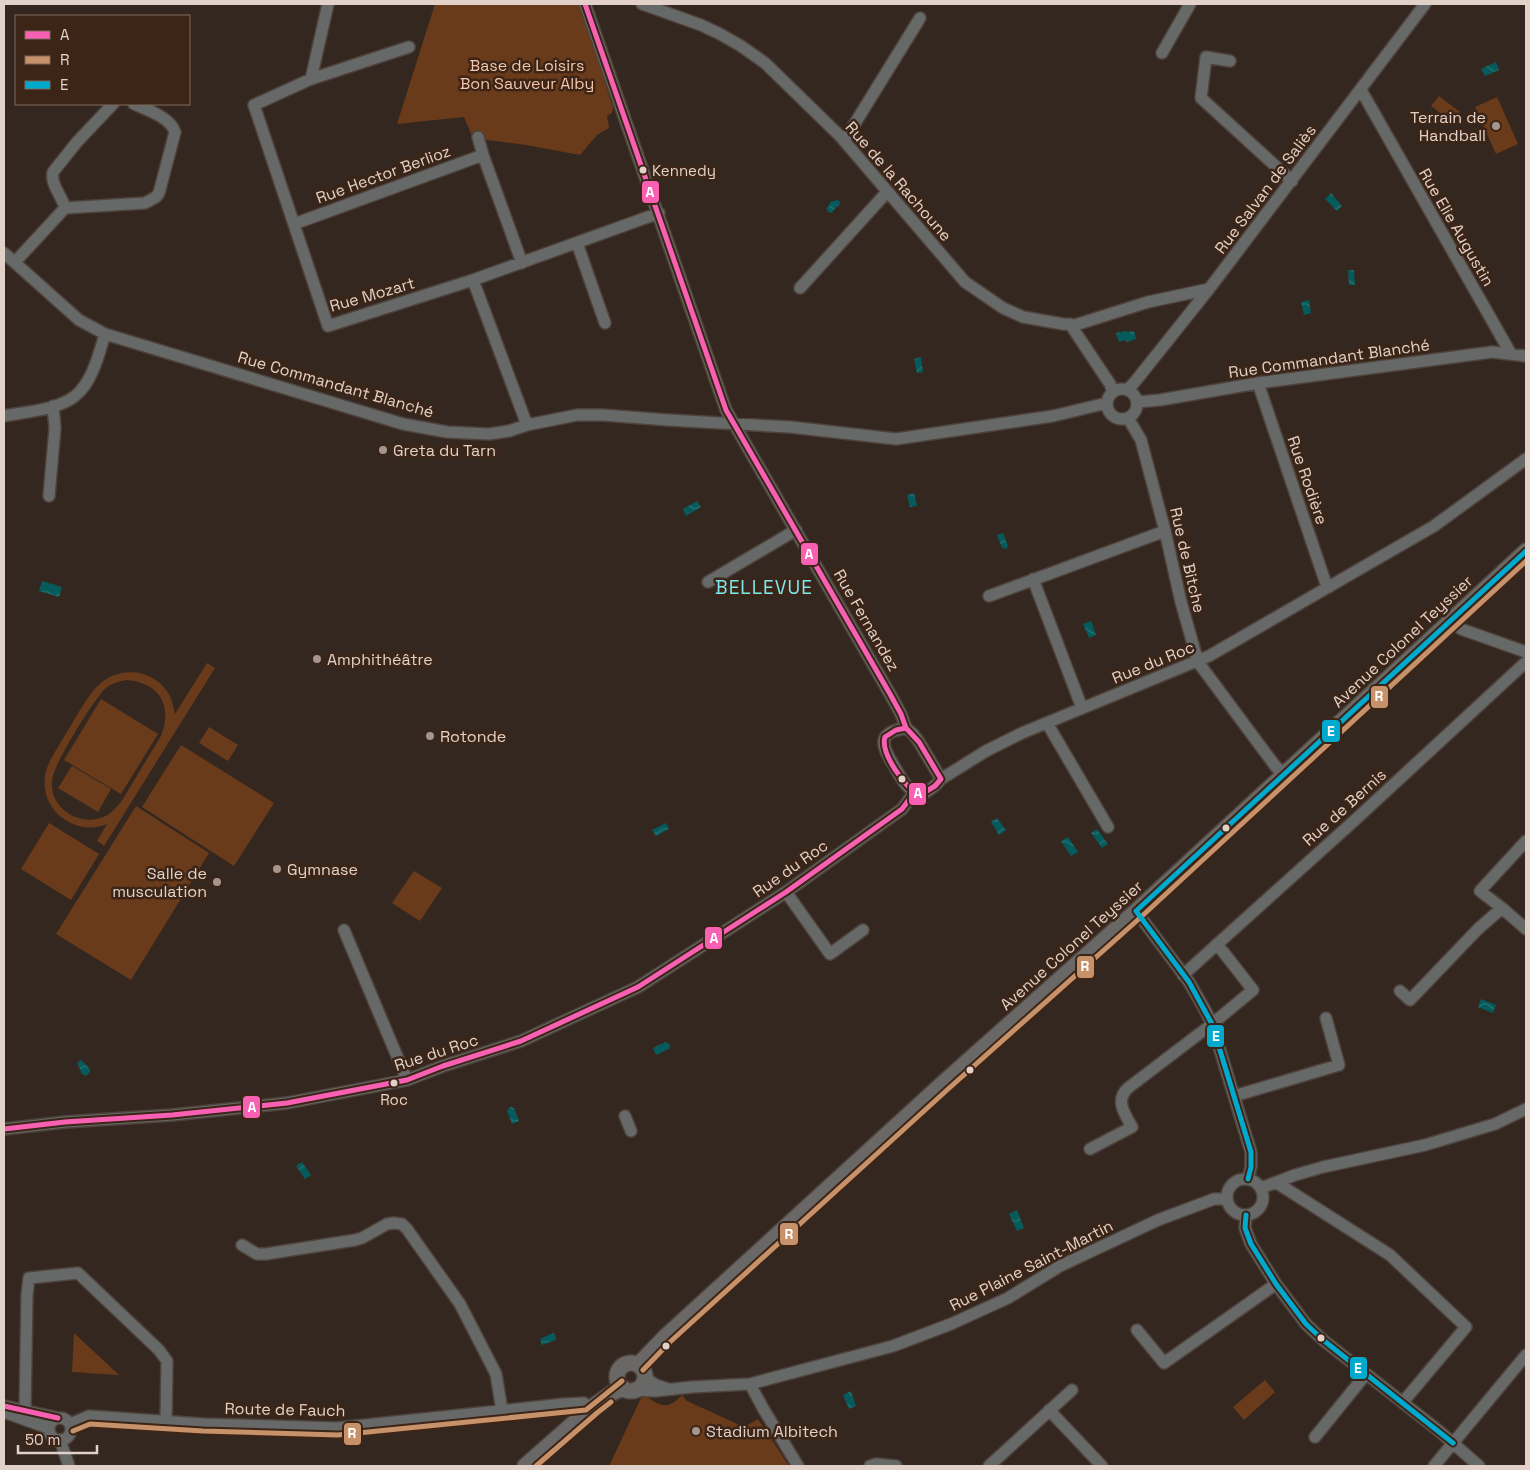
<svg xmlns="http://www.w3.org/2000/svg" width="1530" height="1470" viewBox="0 0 1530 1470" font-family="'Space Grotesk',sans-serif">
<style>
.green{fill:#6a3b1a;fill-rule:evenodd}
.water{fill:url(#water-waves)}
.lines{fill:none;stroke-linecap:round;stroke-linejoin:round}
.minor-casing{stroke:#4e433c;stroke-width:14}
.major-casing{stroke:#4e433c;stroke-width:18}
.minor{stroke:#666968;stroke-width:11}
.major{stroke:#696866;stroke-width:15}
.bus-1-casing{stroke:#3c2517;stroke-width:9}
.bus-2-casing{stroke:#3c2517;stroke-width:9}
.bus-3-casing{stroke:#3c2517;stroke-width:9}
.bus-1{stroke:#f860b3;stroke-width:5}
.bus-2{stroke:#c7916a;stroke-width:5}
.bus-3{stroke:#00a9ce;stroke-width:5}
.poi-dot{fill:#a4968e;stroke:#3c2517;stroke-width:2}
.bus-dot{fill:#e1d1c9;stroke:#3c2517;stroke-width:2}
.labels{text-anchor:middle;stroke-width:5;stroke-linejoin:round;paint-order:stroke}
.bus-label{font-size:15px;fill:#e1d1c9;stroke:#3c2517;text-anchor:start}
.park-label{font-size:16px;fill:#f3c5ab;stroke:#3c2517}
.poi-label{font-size:16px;fill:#e1d1c9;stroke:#3c2517;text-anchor:start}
.street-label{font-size:16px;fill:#e1d1c9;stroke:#3c2517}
.quarter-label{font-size:19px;letter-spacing:1px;fill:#7ce8eb;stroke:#3c2517}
.line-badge{stroke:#3c2517;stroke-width:2}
.badge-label{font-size:14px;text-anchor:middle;font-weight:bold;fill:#fff}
</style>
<defs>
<pattern id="water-waves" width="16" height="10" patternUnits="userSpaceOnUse" patternTransform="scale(1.25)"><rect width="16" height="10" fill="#055b5c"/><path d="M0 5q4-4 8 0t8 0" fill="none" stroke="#297272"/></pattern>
</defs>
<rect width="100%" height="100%" fill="#34271f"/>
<path class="green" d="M435,4h145l33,104 -1,5 -5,3 2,12 -12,7 -17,20 -54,-10 -53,-7 -9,-21 -67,7z
M1439,96l21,16 -8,10 -21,-16z
M1497,97l21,47 -22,10 -21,-47z
M207,663l8,5 -111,178 -7,-5 10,-17c-15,6 -30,4 -43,-5 -15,-10 -21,-26 -19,-43 2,-14 13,-28 20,-41 10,-15 23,-42 37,-53 19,-15 49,-13 64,8 6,7 7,16 9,24zM127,680c33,3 46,26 34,56l-40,66c-6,7 -12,14 -21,16 -21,7 -46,-8 -48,-31 0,-3 0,-8 1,-11 3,-15 42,-79 53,-88 6,-5 14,-7 21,-8z
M101,699l57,35 -37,60 -57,-34z
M209,727l29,18 -10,16 -29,-18z
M181,745l93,58 -40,63 -92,-59z
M72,766l39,23 -13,23 -40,-24z
M136,806l73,47 -78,127 -75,-46z
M49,823l50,31 -28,46 -50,-31z
M414,871l28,17 -22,33 -28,-18z
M74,1333l45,42 -47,-3z
M1265,1380l10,12 -31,28 -11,-13z
M682,1395l5,6 57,26 14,-8 31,47h-180l33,-70h4c15,11 22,14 36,-1z"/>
<path class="water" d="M1496,62l3,8 -14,6 -4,-7z
M1331,193l11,13 -5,5 -12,-12z
M838,200l2,2 -1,4 -3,1 -4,6 -4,-1 -2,-4 4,-3v-3z
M1354,270l1,15h-6l-1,-15z
M1309,300l2,13 -7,2 -3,-13z
M1126,331l2,1 6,-1 2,8 -9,3 -2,-2 -6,2 -3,-9z
M921,357l2,15 -6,1 -3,-14z
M914,493l3,13 -7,1 -3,-12z
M697,501l4,6 -15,9 -3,-7z
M1003,533l5,13 -2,3 -4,-1 -5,-13z
M42,581l20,6 -3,10 -20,-6z
M1091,621l5,14 -7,3 -6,-14z
M997,818l9,12 -7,5 -8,-13z
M666,823l3,6 -13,7 -4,-6z
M1097,829l11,15 -6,4 -11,-15z
M1068,837l10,15 -7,4 -10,-15z
M1481,999l15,6 -3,8 -15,-6z
M666,1042l4,3 -1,4 -13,6 -3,-7z
M81,1060l8,8 1,4 -4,4 -4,-2 -5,-11z
M510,1107l4,1 5,13 -7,3 -5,-13z
M302,1162l9,13 -6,4 -9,-13z
M1017,1210l7,18 -7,3 -8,-17z
M553,1333l3,3v4l-14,5 -2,-6z
M851,1391l5,15 -7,3 -6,-14z"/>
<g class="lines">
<g class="minor-casing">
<path id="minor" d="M585,4l141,406 164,284 11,20 5,14 7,6 6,8 22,37
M642,4l59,21 19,9 21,12 24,17 75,73 125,146 38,26 20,9 40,7 12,1 73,-23 61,-13
M409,47l-98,32 -57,26 74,221 145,-46 186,-67
M1162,53l28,-49
M1230,61l-24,-4 -5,41 91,83
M311,79l17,-75
M1361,90l150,264
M478,137l5,18 39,108
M844,141l76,-123
M65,208l80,-5 11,-6 3,-4 16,-61c-5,-15 -28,-22 -41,-28
M65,208c-3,-12 -15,-24 -12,-36l24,-30 36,-38
M294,224l189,-69
M577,243l28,80
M4,253l75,67 26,14 298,90 44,8 42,2 20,-3 18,-6 50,-10h26l65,5 122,7 106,12 157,-23 54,-13
M15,262l50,-54
M473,280l54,145
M800,288l87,-96
M1070,324l40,60 3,8
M1258,383l67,198 4,6
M1107 404a15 15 0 1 1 30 0a15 15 0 1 1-30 0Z
M1127,390l7,-7 75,-94 216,-285
M1137,402l23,-2 98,-17 234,-31 34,4
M4,416c20,-4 54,-6 71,-20 17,-13 24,-42 30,-62
M1128,418l13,22 24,91 16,71 17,60 78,105 8,6
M49,496l6,-68 -2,-22
M1033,579l49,129
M708,582l88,-52
M989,596l176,-65
M1449,621l12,8 65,23
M1047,723l61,104
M906,728c-31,5 -24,18 -12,38 7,12 13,24 26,29 9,-4 15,-8 21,-16l45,-28 36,-18 187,-77 225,-130 92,-67
M786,892l44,62 33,-24
M1502,908l-22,-17 46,-50
M1136,911l53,71 16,28 7,14 39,128v15l-3,12
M344,930l63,150
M1183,975l172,-155 171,-158
M1400,991l10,9 68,-71 24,-21 24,21
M1234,1096l105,-31 -13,-47
M625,1116l6,15
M4,1129l61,-7 107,-7 115,-12 120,-23 36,-14 78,-25 117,-54 148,-95 116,-83 12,-16
M1090,1149l42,-22c-8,-14 -17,-27 -4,-39l84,-64 41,-34 -36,-46
M1227 1197a18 18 0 1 1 36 0a18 18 0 1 1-36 0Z
M1277,1183l113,72 76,72 -63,75
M1261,1188l34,-13 28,-8 102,-22 70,-21 31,-15
M1246,1215l-1,13 6,16 25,40 30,40 17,16 116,91 40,35
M242,1245l15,9h9l89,-14 7,-2 25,-14 7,-1 8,1 5,5 53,75 36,70 6,37
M1137,1330l27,33 112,-79
M645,1378l11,7 12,4
M750,1384l14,26 34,56
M633,1390l22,1 37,-4 58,-3 143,-38 58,-22 57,-26 52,-32 98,-46 56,-21h13
M4,1406l54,12
M1049,1410l53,56
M25,1411l2,-116 2,-17 49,-5 81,77 8,11 -1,60
M4,1412l44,16
M49 1429a11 11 0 1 1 22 0a11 11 0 1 1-22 0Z
M70,1424l19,-8 114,8 134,4 227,-24 20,-1
M1315,1437l51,-63
M60,1440l9,26
M870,1466l6,-2 20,2
M989,1466l83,-76
M1434,1466l92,-111"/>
</g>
<g class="major-casing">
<path id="major" d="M617 1377a14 14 0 1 1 28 0a14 14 0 1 1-28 0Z
M638,1365l27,-28 277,-253 194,-173 390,-360
M525,1466l67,-59 20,-14 11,-5"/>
</g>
<use href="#minor" class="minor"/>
<use href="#major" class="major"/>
<g class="bus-1-casing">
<path id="bus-1" d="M585,4l141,406 164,284 11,20 5,14
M906,728l13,14 22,37 -6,7 -15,9c-15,-7 -40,-42 -35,-58l11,-7z
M4,1129l61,-7 107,-7 115,-12 120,-23 36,-14 78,-25 117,-54 148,-95 116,-83 12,-16
M4,1406l54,12"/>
</g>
<g class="bus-2-casing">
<path id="bus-2" d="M643,1370l27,-28 277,-252 194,-173 385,-356
M73,1431l17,-7 113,7 135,4 248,-25 36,-29
M536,1466l61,-53 14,-11"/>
</g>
<g class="bus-3-casing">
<path id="bus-3" d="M1136,911l390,-360
M1136,911l53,71 23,42 39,128v15l-3,12
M1246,1215l-1,13 6,16 25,40 30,40 17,16 130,103"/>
</g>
<use href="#bus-1" class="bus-1"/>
<use href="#bus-2" class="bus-2"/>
<use href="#bus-3" class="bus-3"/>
</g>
<g class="poi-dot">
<circle cx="1496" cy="126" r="5"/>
<circle cx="383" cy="450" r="5"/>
<circle cx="317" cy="659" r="5"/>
<circle cx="430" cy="736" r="5"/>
<circle cx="277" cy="869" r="5"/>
<circle cx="217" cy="882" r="5"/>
<circle cx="696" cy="1431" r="5"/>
</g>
<g class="bus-dot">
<circle cx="643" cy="170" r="4.5"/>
<circle cx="902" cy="779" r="4.5"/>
<circle cx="1226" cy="828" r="4.5"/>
<circle cx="970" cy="1070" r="4.5"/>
<circle cx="394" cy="1083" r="4.5"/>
<circle cx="1321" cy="1338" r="4.5"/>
<circle cx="666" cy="1346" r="4.5"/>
</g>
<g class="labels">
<g class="bus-label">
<text x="652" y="176">Kennedy</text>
<text x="394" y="1105" text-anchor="middle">Roc</text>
</g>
<g class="park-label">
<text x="527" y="71">Base de Loisirs<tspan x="527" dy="18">Bon Sauveur Alby</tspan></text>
</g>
<g class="poi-label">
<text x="1486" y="123" text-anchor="end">Terrain de<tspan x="1486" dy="18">Handball</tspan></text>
<text x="393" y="456">Greta du Tarn</text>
<text x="327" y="665">Amphithéâtre</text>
<text x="440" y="742">Rotonde</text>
<text x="287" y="875">Gymnase</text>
<text x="207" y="879" text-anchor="end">Salle de<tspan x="207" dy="18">musculation</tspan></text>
<text x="706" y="1437">Stadium Albitech</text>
</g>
<g class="street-label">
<text transform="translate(383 174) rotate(-20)" y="6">Rue Hector Berlioz</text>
<text transform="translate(899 181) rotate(49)" y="6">Rue de la Rachoune</text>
<text transform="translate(1265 189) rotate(-53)" y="6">Rue Salvan de Saliès</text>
<text transform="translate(1457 227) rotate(60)" y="6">Rue Elie Augustin</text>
<text transform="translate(372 294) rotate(-16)" y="6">Rue Mozart</text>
<text transform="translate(1329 358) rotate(-8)" y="6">Rue Commandant Blanché</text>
<text transform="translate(336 384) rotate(16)" y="6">Rue Commandant Blanché</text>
<text transform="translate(1308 480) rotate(71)" y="6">Rue Rodière</text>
<text transform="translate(1188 560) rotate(77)" y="6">Rue de Bitche</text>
<text transform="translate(867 620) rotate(60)" y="6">Rue Fernandez</text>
<text transform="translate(1402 641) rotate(-43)" y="6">Avenue Colonel Teyssier</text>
<text transform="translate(1153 662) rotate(-22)" y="6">Rue du Roc</text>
<text transform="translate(1344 807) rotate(-42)" y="6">Rue de Bernis</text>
<text transform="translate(790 868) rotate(-35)" y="6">Rue du Roc</text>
<text transform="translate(1071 945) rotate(-42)" y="6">Avenue Colonel Teyssier</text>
<text transform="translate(436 1052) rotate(-18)" y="6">Rue du Roc</text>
<text transform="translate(1031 1265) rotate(-27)" y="6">Rue Plaine Saint-Martin</text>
<text transform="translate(285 1409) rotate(1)" y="6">Route de Fauch</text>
</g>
<g class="quarter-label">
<text x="764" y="594">BELLEVUE</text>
</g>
</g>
<g class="line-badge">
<rect x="641" y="180" width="19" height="24" rx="5" fill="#f860b3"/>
<rect x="800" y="542" width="19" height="24" rx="5" fill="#f860b3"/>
<rect x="1370" y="685" width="19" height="24" rx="5" fill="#c7916a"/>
<rect x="1321" y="719" width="20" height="24" rx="5" fill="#00a9ce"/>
<rect x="908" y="782" width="19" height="24" rx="5" fill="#f860b3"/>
<rect x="704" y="926" width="19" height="24" rx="5" fill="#f860b3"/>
<rect x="1076" y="955" width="19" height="24" rx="5" fill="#c7916a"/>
<rect x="1206" y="1024" width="19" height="24" rx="5" fill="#00a9ce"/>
<rect x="242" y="1095" width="19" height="24" rx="5" fill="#f860b3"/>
<rect x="779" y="1222" width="20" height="24" rx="5" fill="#c7916a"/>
<rect x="1349" y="1356" width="19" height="24" rx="5" fill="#00a9ce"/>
<rect x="343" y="1422" width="19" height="24" rx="5" fill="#c7916a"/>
</g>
<g class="badge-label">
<text x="650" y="197">A</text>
<text x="809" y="559">A</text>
<text x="1379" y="701">R</text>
<text x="1331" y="736">E</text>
<text x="918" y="798">A</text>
<text x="714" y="943">A</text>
<text x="1085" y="971">R</text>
<text x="1216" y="1041">E</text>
<text x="252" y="1112">A</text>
<text x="789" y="1239">R</text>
<text x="1358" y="1373">E</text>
<text x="352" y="1438">R</text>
</g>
<rect width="1530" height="1470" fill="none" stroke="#e1d1c9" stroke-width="10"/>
<rect x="15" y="15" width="175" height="90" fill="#3c2517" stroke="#7e6a5e"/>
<rect x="25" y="31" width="25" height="8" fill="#f860b3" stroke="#7e6a5e"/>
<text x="60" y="40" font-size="15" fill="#e1d1c9">A</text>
<rect x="25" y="56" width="25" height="8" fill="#c7916a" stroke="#7e6a5e"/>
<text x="60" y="65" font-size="15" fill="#e1d1c9">R</text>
<rect x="25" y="81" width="25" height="8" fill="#00a9ce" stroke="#7e6a5e"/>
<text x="60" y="90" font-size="15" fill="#e1d1c9">E</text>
<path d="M18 1445v8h79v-8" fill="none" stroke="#e1d1c9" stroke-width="2.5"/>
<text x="25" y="1445" font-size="15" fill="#e1d1c9" stroke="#3c2517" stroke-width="4" paint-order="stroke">50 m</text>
</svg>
